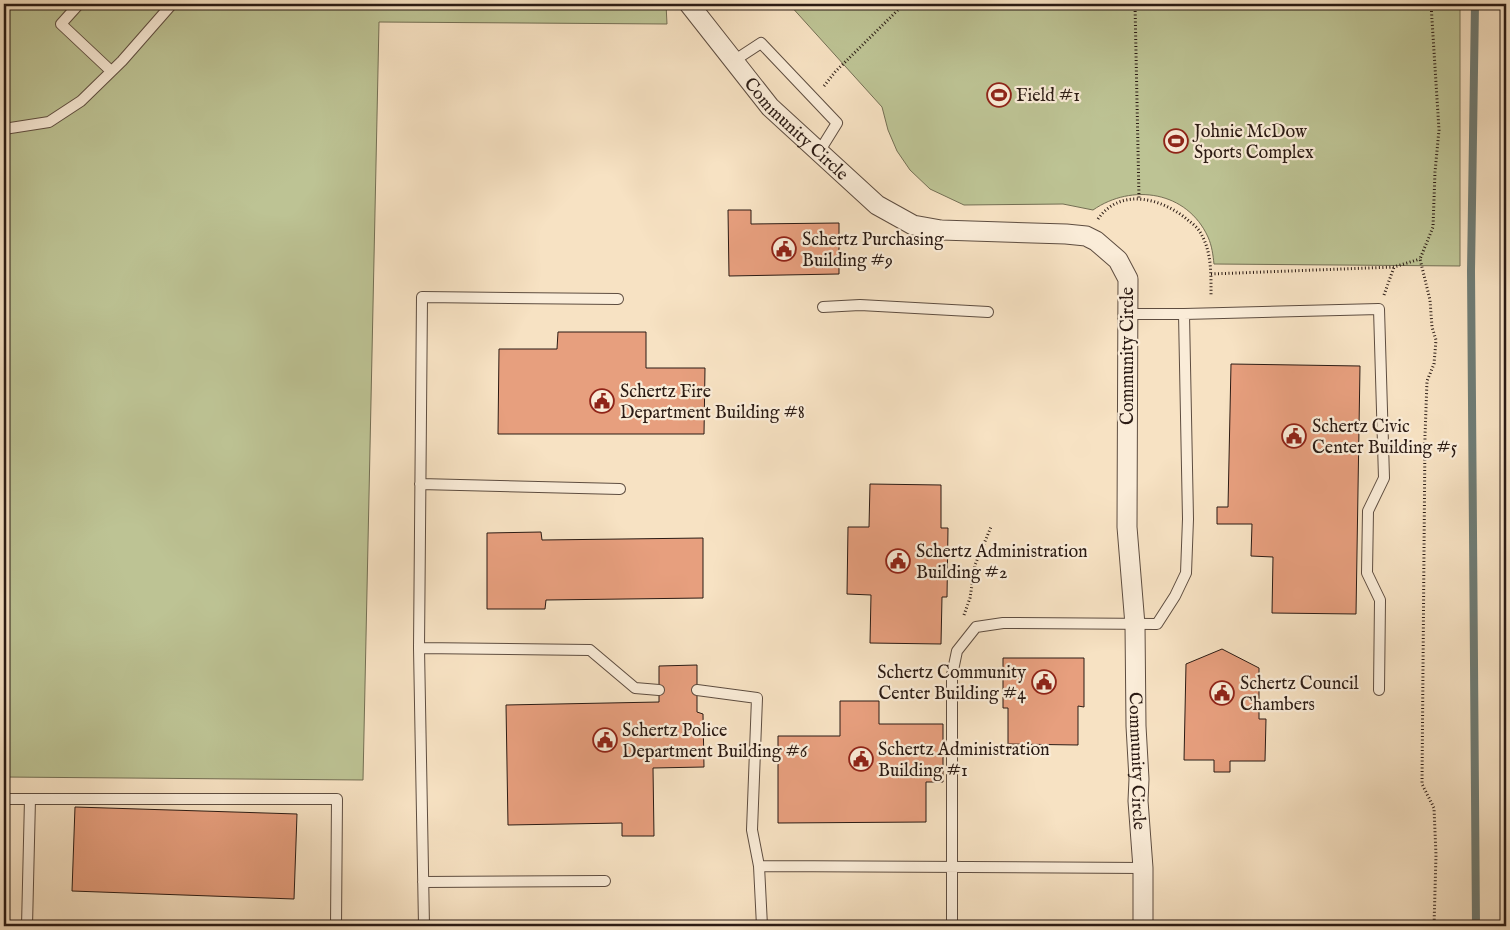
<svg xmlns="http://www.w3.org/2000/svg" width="1510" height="930" viewBox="0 0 1510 930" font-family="'IM FELL English',serif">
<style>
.green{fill:#bdc394;stroke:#746f54}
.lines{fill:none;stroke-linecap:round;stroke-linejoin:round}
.stream{stroke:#6f7c75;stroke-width:8}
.building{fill:#e79f7e;stroke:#2b1b14}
.lane-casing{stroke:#5e4d40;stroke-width:12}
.street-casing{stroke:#5e4d40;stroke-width:21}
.path{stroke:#2b1b14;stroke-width:3;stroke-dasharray:1 2.5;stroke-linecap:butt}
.lane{stroke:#faecd8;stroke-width:10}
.street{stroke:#faecd8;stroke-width:19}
.labels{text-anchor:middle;stroke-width:4.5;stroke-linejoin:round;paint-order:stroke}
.poi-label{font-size:18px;fill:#2b1b14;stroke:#faecd8;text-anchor:start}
.street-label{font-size:18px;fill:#2b1b14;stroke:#faecd8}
</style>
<rect width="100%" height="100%" fill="#f7e2c3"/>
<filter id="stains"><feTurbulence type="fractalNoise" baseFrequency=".004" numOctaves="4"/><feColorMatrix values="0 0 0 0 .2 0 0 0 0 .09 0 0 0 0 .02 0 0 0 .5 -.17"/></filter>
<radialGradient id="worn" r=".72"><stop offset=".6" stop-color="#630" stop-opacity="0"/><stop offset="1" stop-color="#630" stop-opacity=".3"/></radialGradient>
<path class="green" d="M4,4h662l1,20 -288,-2 -16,758 -359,-3z
M789,4h671v262l-246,-2c-1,-9 -2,-18 -6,-27 -21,-46 -76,-54 -115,-27l-30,-6 -99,1 -34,-16 -20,-19 -13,-19 -9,-21 -6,-23z"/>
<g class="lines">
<path class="stream" d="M1475,4l-4,267 5,655"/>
</g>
<path class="building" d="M728,210h23v14l88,-1v51l-110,2z
M558,332h88v36h59l-1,66h-206l1,-85h58z
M1231,364l129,2 -4,248 -84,-1 1,-56 -22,-1 1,-32h-35v-17h11z
M870,484l71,1v43h7l-1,69h-5l-1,47 -71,-1 1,-48 -24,-1 1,-67h21z
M541,532l1,8 161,-2v60l-157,2 -1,9h-58v-76z
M1222,649l37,19v51h7l-1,42h-35v11h-16v-12h-30l2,-96z
M1003,658h81v49l-6,-1v39l-70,-1v-36h-5z
M697,665v47l6,2 1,53 -51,1 1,68h-32v-13l-114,2 -2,-120 153,-3v-36z
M840,701h39v23h64v58h-17v40l-148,1v-87h62z
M75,807l222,7 -3,85 -222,-8z"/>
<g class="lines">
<g class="lane-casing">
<path id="lane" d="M79,4l-18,20 50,47
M735,60l26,-17 76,80 -18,29
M4,129l45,-7 32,-21 41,-40 50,-57
M823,307l37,-2 128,7
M1127,314h57
M420,484l200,5
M419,648l3,-351 196,2
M697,690l60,8 -5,132 7,36 3,60
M4,799h333l-1,127
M759,866l384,2
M423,882l182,-1
M27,926l3,-127
M424,926l-5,-278 171,2 45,38 24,2
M952,926v-251l5,-24 19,-24 27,-4 154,1 18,-28 11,-23 2,-54 -4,-205 195,-5 5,169 -16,33 -1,62 13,27 -1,90"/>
</g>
<g class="street-casing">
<g id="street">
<path id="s1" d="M689,4l81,103 107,98 36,20 28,5 125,4 20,2 10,5 22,19 10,19 -1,248 8,98 1,101 3,53 -1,22 5,67v58"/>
</g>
</g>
<path class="path" d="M1102,4l3,3 39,-3
M1135,4l4,194
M1431,4l8,126 -4,42 -2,55 -13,32 10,41 2,27 4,13 -2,24 -7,17 -2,55 -3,348 12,24 2,47 -2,71
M824,86l11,-14 69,-68
M1098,219c23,-33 66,-20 91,2 4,3 9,7 11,11 12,19 11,43 11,64
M1211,274l183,-7 26,-8
M1384,295l10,-28
M964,615l6,-17 5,-33 16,-38"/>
<use href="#lane" class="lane"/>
<use href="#street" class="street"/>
</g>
<defs>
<g id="stadium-ring" transform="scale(1.25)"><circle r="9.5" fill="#faecd8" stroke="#8f2418" stroke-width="1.5"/><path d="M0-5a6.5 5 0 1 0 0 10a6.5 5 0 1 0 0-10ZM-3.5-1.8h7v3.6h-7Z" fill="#8f2418"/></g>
<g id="civic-ring" transform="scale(1.25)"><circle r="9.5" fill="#faecd8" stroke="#8f2418" stroke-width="1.5"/><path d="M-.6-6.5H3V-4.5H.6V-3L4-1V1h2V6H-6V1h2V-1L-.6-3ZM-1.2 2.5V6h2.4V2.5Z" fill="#8f2418"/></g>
</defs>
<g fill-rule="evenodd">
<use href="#stadium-ring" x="999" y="95"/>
<use href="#stadium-ring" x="1176" y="141"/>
<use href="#civic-ring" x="784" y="249"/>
<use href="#civic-ring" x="602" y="401"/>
<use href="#civic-ring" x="1294" y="436"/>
<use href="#civic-ring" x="898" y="561"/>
<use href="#civic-ring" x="1044" y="682"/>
<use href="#civic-ring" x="1222" y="693"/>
<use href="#civic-ring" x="605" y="740"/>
<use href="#civic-ring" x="861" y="759"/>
</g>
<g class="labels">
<g class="poi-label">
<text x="1016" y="101">Field #1</text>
<text x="1194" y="137">Johnie McDow<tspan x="1194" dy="21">Sports Complex</tspan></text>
<text x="802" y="245">Schertz Purchasing<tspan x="802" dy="21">Building #9</tspan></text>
<text x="620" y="397">Schertz Fire<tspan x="620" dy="21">Department Building #8</tspan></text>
<text x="1312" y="432">Schertz Civic<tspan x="1312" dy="21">Center Building #5</tspan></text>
<text x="916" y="557">Schertz Administration<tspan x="916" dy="21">Building #2</tspan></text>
<text x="1026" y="678" text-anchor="end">Schertz Community<tspan x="1026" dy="21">Center Building #4</tspan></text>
<text x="1240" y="689">Schertz Council<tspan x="1240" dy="21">Chambers</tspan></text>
<text x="622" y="736">Schertz Police<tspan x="622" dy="21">Department Building #6</tspan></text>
<text x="878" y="755">Schertz Administration<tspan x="878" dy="21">Building #1</tspan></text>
</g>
<g class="street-label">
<text dy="6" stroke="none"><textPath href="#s1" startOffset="165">Community Circle</textPath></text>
<text transform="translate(1127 356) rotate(-90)" y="6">Community Circle</text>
<text dy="6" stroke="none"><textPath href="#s1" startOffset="1035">Community Circle</textPath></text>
</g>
</g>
<rect width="1510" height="930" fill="none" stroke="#f7e2c3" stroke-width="20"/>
<rect x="5" y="5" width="1500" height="920" fill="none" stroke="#2b1b14" stroke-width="2.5"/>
<rect x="10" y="10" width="1490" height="910" fill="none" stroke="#2b1b14"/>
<rect width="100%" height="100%" filter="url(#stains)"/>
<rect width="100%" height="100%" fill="url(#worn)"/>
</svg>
